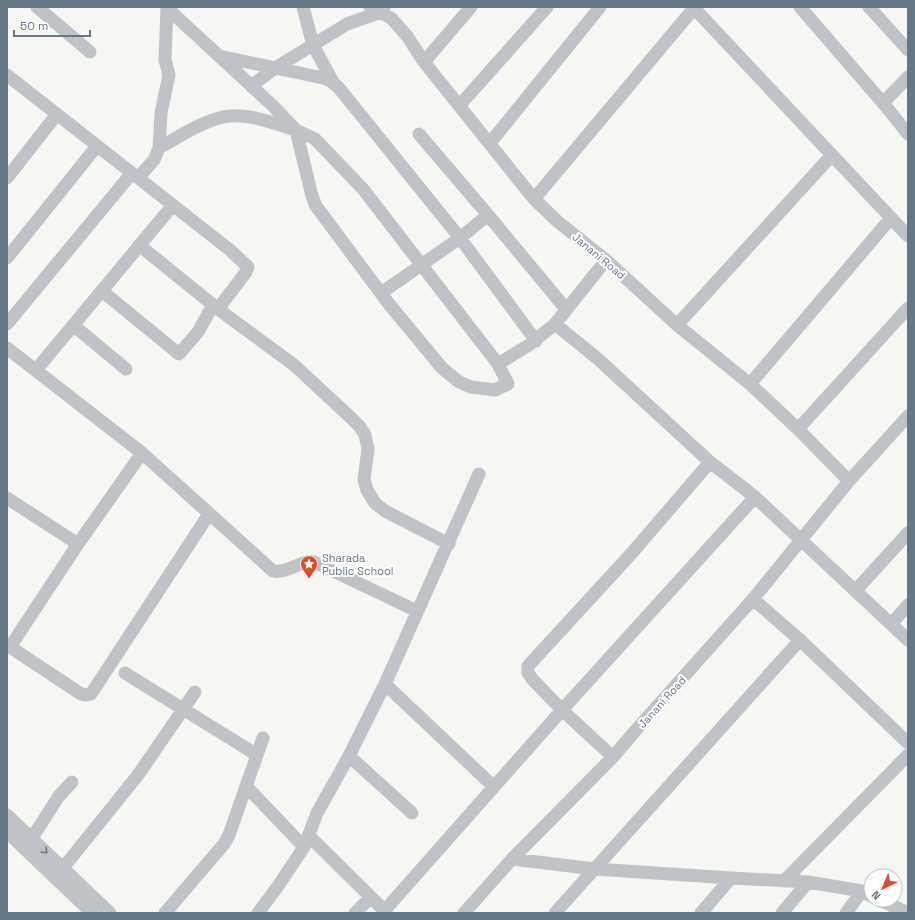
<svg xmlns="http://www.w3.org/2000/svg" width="915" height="920" viewBox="0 0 915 920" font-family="'Space Grotesk',sans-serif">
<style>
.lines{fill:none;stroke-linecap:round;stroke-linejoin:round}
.minor{stroke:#bfc3c7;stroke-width:13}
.oneway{stroke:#657784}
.labels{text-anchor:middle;stroke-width:4;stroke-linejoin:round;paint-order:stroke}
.street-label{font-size:11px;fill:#657784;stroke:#fff}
.poi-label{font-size:11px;fill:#657784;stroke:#fff;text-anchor:start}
</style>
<rect width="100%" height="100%" fill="#f6f6f2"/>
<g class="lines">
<path class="minor" d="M37,7l53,45
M303,7l10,38 21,39
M370,7l11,5 11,7 15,17 17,26 110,137 23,22 49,39 71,65 73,59 48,45 51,52
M693,7l215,229
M800,7l83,96 25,31
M869,7l39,43
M219,56l104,22 8,3 8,7 121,150 76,103
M424,62l47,-55
M7,75l223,175 18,17 -2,5 -28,37
M251,86l24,-18 72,-44 34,-12 3,-4
M883,103l25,-26
M459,106l88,-99
M419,134l69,81
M490,143l110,-136
M159,148c19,-11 49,-30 70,-32 23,-2 46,8 67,14l16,66 4,10 73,98 53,64 17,14 12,5 24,3 13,-6 -10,-20 -135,-175 -48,-50 -19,-9 -24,-25 -105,-97
M7,178l50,-64
M138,178l16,-18 5,-12 2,-35 8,-38 -4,-15 2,-52
M534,199l161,-192
M139,245l79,64 76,56 54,50 12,12 5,8 3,14 -4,30 3,11 8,13 10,8 64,33
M7,258l90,-112
M102,291l77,63 19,-22 15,-27
M381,293l79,-55 28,-23 78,94
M7,324l125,-151
M555,324l43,35 112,103 45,35 153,143
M73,325l53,44
M677,325l155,-170
M7,348l135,105 131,118c15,3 26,-11 41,-9l103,49
M498,364l31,-19 26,-21 51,-64
M36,370l137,-165
M750,384l141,-166
M798,429l110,-121
M7,498l71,46
M856,590l52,-57
M753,599l47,41 108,103
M891,624l17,-19
M7,645l74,49 4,1 6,-1 118,-180
M10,647l68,-103 64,-91
M125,673l132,82
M385,684l109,103
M349,756l63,57
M613,757l-51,-47 -29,-30 -5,-7v-7l103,-112 79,-92
M246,786l58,61
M7,815l103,98
M7,832l85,81
M309,836l78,77
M32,838l27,-42 13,-14
M512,859l83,10 136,9 77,4 54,9 9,5
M63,868l75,-93 57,-83
M784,881l124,-126
M880,900l28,13
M385,910l177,-200 193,-213
M165,913l59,-69 5,-9 34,-97
M258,913l20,-27 26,-39 13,-34 32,-57 36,-72 94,-210
M355,913l16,-16
M464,913l48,-54 101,-102 23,-27 117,-131 96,-118 59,-65
M555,913l245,-273
M701,913l30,-35
M782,913l26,-31
M846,913l16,-22"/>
</g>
<defs><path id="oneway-chevron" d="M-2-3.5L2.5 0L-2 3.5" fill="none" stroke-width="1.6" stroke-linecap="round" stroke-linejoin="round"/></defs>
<use class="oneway" href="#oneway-chevron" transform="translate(45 851) rotate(44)"/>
<defs>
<g id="sight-pin" transform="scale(0.9)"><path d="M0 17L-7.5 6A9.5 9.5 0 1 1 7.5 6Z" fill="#e34a26" stroke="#fff"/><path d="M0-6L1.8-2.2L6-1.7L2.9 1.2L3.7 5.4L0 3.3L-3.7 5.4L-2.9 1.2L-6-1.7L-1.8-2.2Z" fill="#fff"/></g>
</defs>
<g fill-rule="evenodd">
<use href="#sight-pin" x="309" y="564"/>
</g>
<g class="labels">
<g class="street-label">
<text transform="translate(599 256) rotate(40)" y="4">Janani Road</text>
<text transform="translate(662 702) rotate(-48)" y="4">Janani Road</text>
</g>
<g class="poi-label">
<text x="322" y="562">Sharada<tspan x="322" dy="13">Public School</tspan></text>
</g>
</g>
<rect width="915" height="920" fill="none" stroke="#657784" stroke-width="16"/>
<g transform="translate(883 888) rotate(224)"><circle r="19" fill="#ffffff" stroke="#c1c9ce"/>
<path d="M0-3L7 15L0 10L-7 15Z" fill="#e34a26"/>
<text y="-6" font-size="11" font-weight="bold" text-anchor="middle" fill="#657784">N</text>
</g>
<path d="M14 30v6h76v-6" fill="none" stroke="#657784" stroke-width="2"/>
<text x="20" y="30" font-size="12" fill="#657784" stroke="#ffffff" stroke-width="3" paint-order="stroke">50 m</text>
</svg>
